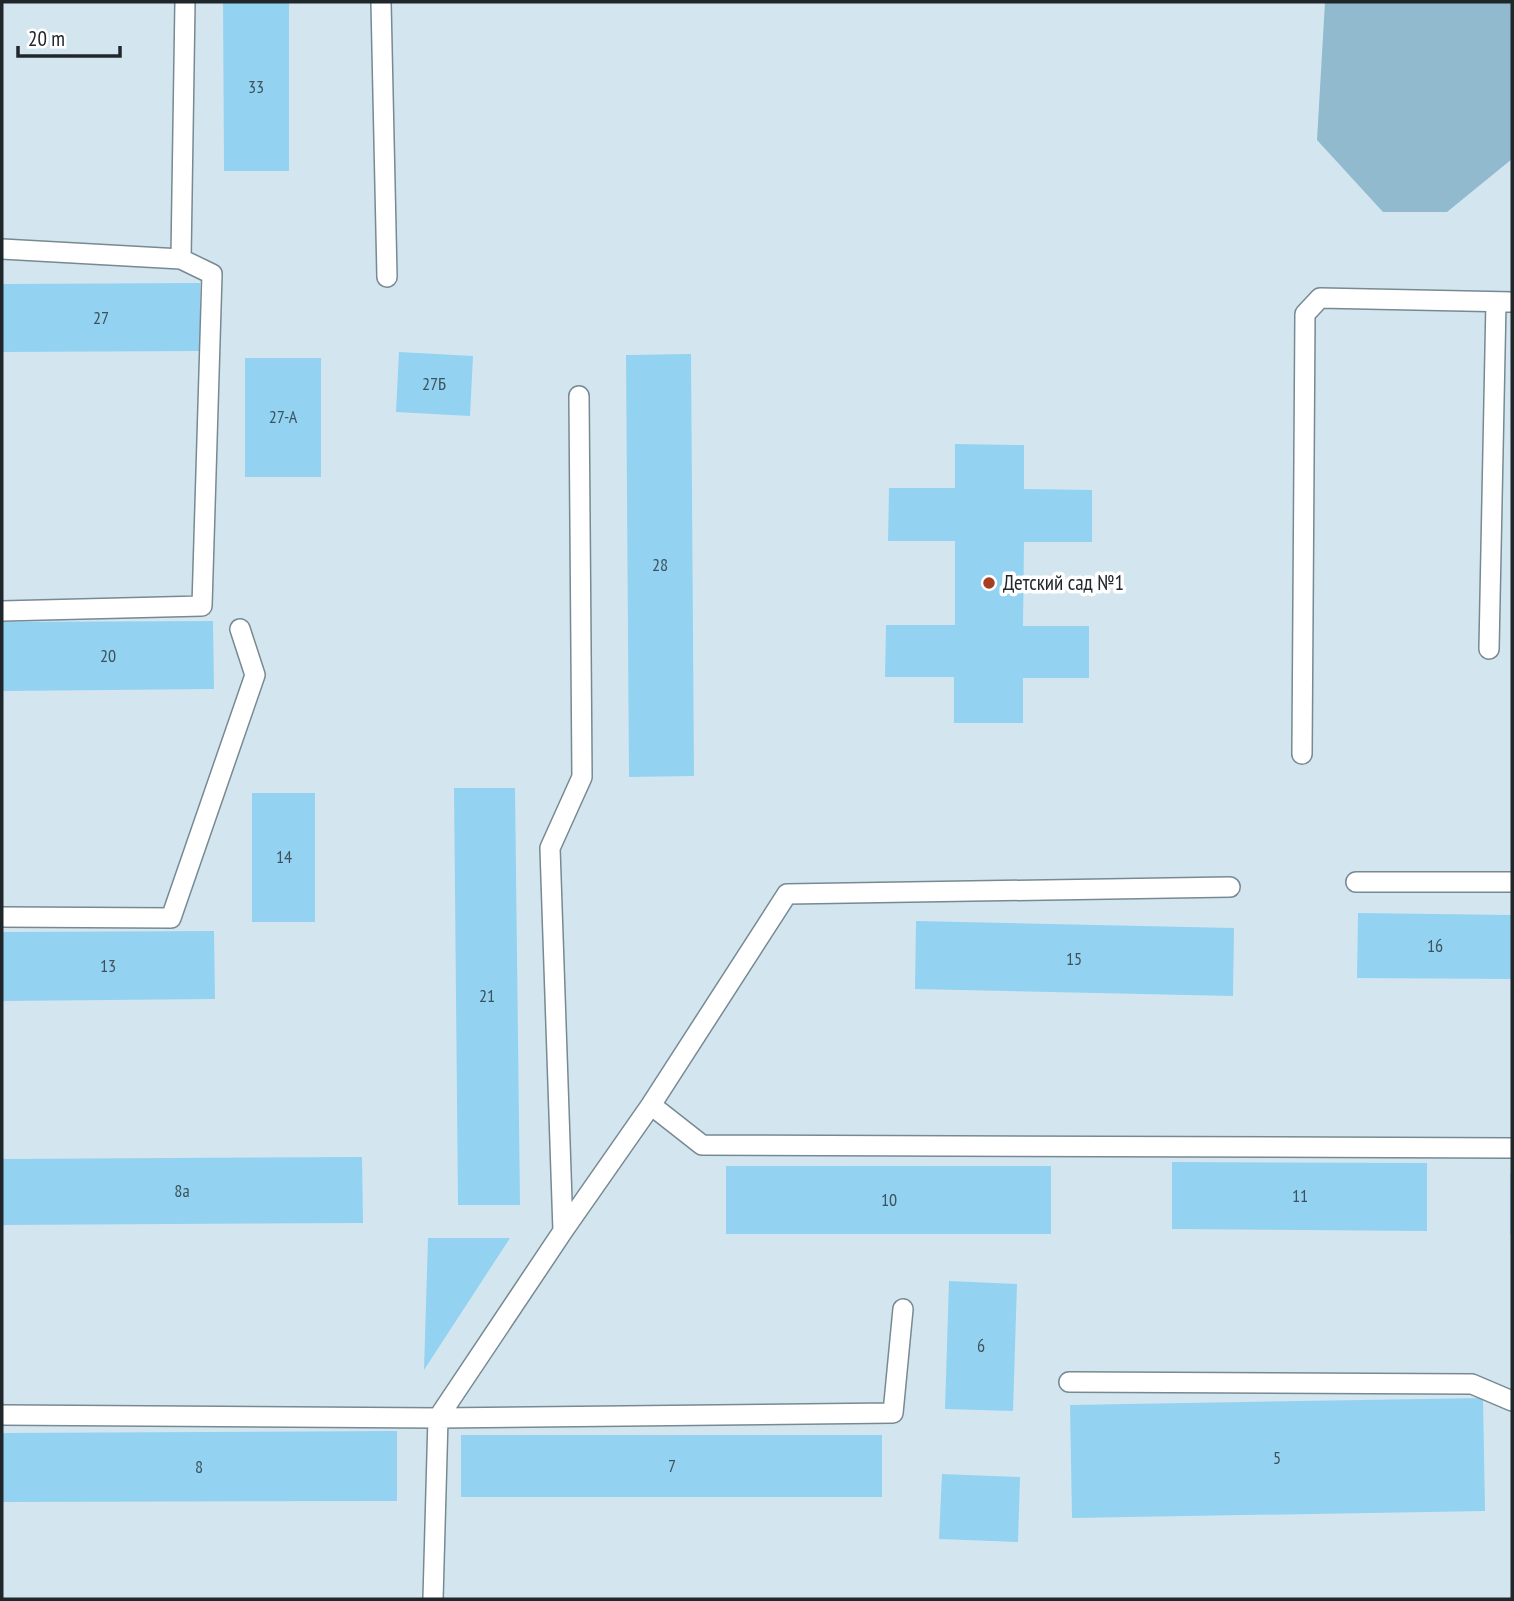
<svg xmlns="http://www.w3.org/2000/svg" width="1514" height="1601" viewBox="0 0 1514 1601" font-family="'PT Sans Narrow',sans-serif">
<style>
.green{fill:#91bacf}
.building{fill:#94d2f1}
.lines{fill:none;stroke-linecap:round;stroke-linejoin:round}
.lane-casing{stroke:#778992;stroke-width:22}
.lane{stroke:#fff;stroke-width:19}
.poi-dot{fill:#a63e20;stroke:#fff;stroke-width:2.5}
.labels{text-anchor:middle;stroke-width:7;stroke-linejoin:round;paint-order:stroke}
.number-label{font-size:18px;fill:#3d525c}
.poi-label{font-size:21px;fill:#20272b;stroke:#fff;text-anchor:start}
</style>
<rect width="100%" height="100%" fill="#d3e6f0"/>
<path class="green" d="M1325,2h187v157l-65,53h-64l-66,-72z"/>
<path class="building" d="M223,2h66v169h-65z
M200,283v68l-198,1v-68z
M399,352l74,4 -3,60 -74,-4z
M691,354l3,422 -65,1 -3,-422z
M245,358h76v119h-76z
M955,444l69,1v44l68,1v52h-68l-1,84h66v52h-66v45h-69v-46h-69l1,-52h69v-84h-67l1,-53h66z
M213,621l1,68 -212,2v-69z
M454,788h61l5,417h-62z
M252,793h63v129h-63z
M1358,913l154,2v64l-155,-1z
M916,921l318,7 -1,68 -318,-7z
M214,931l1,68 -213,2v-69z
M362,1157l1,66 -361,2v-66z
M1172,1162l255,1v68l-255,-2z
M726,1166h325v68h-325z
M1510,1173h2v62h-2z
M428,1238h82l-86,132z
M949,1281l68,3 -4,127 -68,-2z
M1483,1398l2,113 -413,7 -2,-113z
M397,1431v70l-395,1v-69z
M461,1435h421v62h-421z
M942,1474l78,3 -2,65 -79,-3z"/>
<g class="lines">
<g class="lane-casing">
<path id="lane" d="M381,2l6,275
M2,249l179,10 31,15 -10,332 -200,5
M181,259l4,-257
M1489,649l7,-347
M1302,754l3,-440 15,-16 192,4
M1356,882h156
M2,917l169,1 84,-243 -15,-46
M651,1105l51,40 810,3
M563,1231l-13,-383 32,-71 -3,-381
M1069,1382l403,2 40,17
M2,1415l436,3 455,-5 10,-104
M433,1599l5,-181 125,-187 88,-126 136,-211 443,-7"/>
</g>
<use href="#lane" class="lane"/>
</g>
<circle class="poi-dot" cx="989" cy="583" r="7"/>
<g class="labels">
<g class="number-label">
<text x="256" y="93">33</text>
<text x="101" y="324">27</text>
<text x="434" y="390">27Б</text>
<text x="283" y="423">27-А</text>
<text x="660" y="571">28</text>
<text x="108" y="662">20</text>
<text x="284" y="863">14</text>
<text x="1435" y="952">16</text>
<text x="1074" y="965">15</text>
<text x="108" y="972">13</text>
<text x="487" y="1002">21</text>
<text x="182" y="1197">8а</text>
<text x="1300" y="1202">11</text>
<text x="889" y="1206">10</text>
<text x="981" y="1352">6</text>
<text x="1277" y="1464">5</text>
<text x="672" y="1472">7</text>
<text x="199" y="1473">8</text>
</g>
<g class="poi-label">
<text x="1003" y="590">Детский сад №1</text>
</g>
</g>
<rect width="1514" height="1601" fill="none" stroke="#20272b" stroke-width="7"/>
<path d="M18 46v10h102v-10" fill="none" stroke="#20272b" stroke-width="3.5"/>
<text x="28" y="46" font-size="21" fill="#20272b" stroke="#ffffff" stroke-width="5" paint-order="stroke">20 m</text>
</svg>
